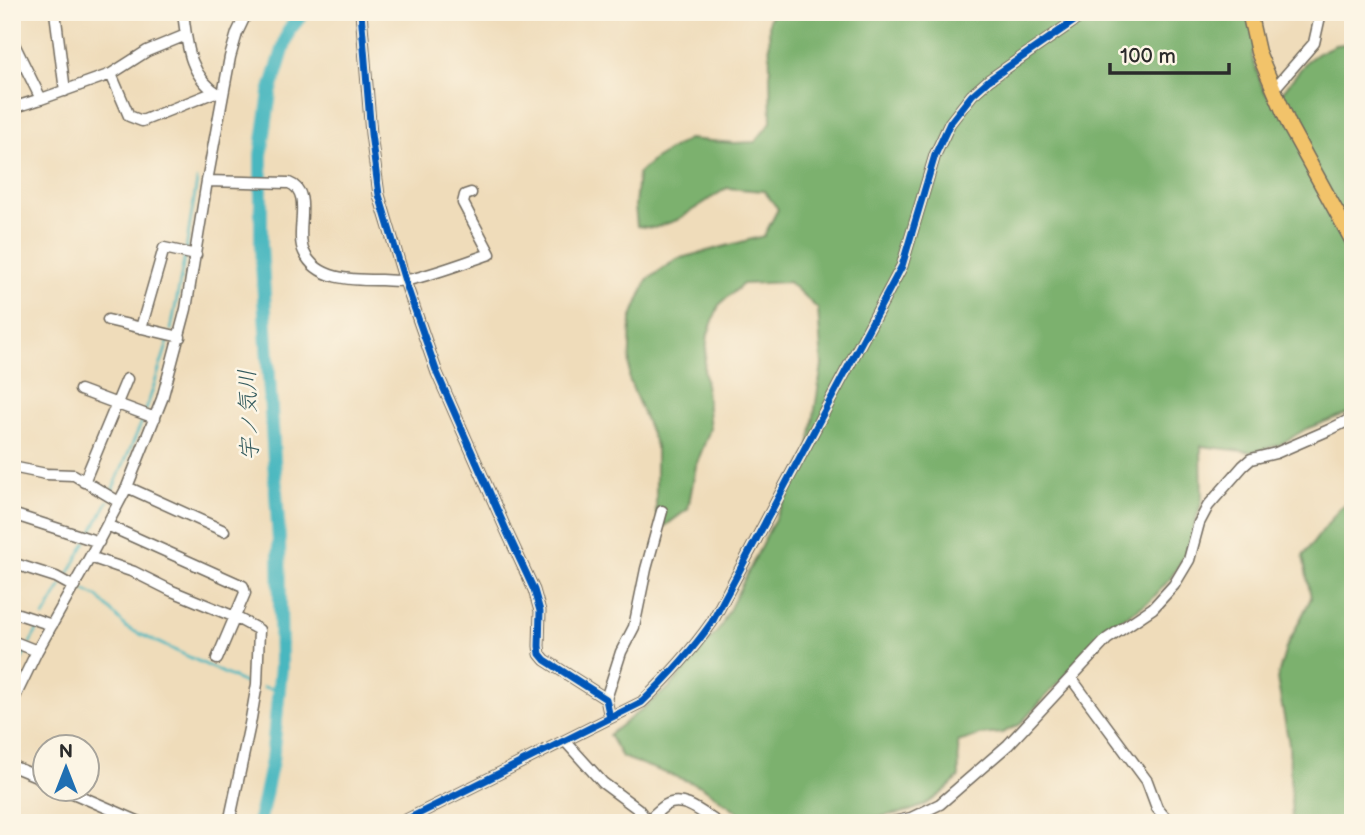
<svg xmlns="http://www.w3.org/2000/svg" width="1365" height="835" viewBox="0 0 1365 835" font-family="'Balsamiq Sans','Klee One',sans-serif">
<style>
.forest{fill:#7cb16e;stroke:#546e4c;stroke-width:2}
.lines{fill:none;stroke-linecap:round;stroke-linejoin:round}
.stream{stroke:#48b7bf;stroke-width:2.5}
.river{stroke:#48b7bf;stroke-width:14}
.minor-casing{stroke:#70695d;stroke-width:13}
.major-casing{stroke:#70695d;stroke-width:17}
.minor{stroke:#fff;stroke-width:10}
.major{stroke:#f2c36a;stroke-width:14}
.cycleway-casing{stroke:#fcf5e5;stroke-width:11}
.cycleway{stroke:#0057b8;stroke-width:7}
.labels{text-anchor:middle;stroke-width:5;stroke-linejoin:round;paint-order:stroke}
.water-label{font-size:23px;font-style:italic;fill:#355c5f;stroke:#fcf5e5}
</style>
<rect width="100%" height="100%" fill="#fcf5e5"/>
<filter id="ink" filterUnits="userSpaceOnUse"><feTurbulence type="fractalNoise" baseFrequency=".0143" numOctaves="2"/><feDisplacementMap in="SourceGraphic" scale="14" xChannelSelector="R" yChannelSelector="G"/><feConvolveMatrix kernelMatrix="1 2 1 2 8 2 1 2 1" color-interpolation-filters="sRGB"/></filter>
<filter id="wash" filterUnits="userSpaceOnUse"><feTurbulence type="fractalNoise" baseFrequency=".00686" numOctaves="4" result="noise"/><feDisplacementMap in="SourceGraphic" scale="28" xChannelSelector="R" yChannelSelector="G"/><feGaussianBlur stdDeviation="1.57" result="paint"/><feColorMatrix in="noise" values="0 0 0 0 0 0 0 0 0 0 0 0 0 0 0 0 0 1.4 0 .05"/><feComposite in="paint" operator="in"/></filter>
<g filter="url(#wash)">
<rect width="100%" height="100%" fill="#efdcba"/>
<path class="forest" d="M772,12h492l-12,44 10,30 5,9 16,-4 24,-30 11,-8 17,-8 18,-2v368l-47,18 -27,16 -28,7 -50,-6 1,54 -16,54 -16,25 -19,21 -36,24 -20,17 -17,21 -59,63 -17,8 -22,2 -22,7 1,35c-14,15 -30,28 -50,34 -19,5 -37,5 -56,12h-99l-53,-37 -79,-29 -13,-22 62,-49 49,-58 88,-175 14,-88 -4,-56 -29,-27 -46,2 -24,21 -11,29 -4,34 6,61 -14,37 -8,43 -23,17 -9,-13v-67l-27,-67 2,-60 16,-39 30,-21 87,-23 14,-27 -14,-18 -37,-3 -50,32 -23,8 -17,-2 -2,-20 3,-32 15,-14 35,-21 46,4 21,-1 16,-20 -2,-102z
M1353,501v322h-61l-3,-79 -12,-65 9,-31 25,-50 -8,-42 37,-48z"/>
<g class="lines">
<path class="stream" d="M186,249l11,-69
M171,330l14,-76
M146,410l23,-71
M111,493l33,-76
M91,533l17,-32
M66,578l20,-36
M78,587l20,10 29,31 122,57
M44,617l18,-32
M30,643l10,-18
M12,678l14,-27
M263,687l16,3"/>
<path class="river" d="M259,823l13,-62 9,-94 -2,-126 -18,-295v-91l9,-62 19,-63 15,-18"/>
</g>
</g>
<g filter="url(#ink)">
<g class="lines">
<g class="minor-casing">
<path id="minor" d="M55,12l10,79
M93,12l4,1
M183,12c4,33 6,65 37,83
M361,12l10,122 8,61 26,86 32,92 70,159 27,58 6,21 -1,35 1,8 5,6 61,39 4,19
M12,40l29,59
M111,74l18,42 13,5 73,-29
M1273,90l41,-47 7,-31
M12,108l29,-9 70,-25 36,-23 39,-16
M207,181l82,2c25,9 5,49 15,69 13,29 50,28 77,28 8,0 18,2 27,0 27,-6 55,-17 82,-26l-27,-51 2,-8 6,-2
M108,320l72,17
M141,328l23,-80 32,7
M80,390l75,28
M12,467l34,7 28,1 45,27
M84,482l43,-103
M127,487l97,44
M12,514l87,28
M107,525l136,61 2,7 -28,66
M90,557l44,15 38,19 63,26 24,13 -2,54 -7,40 -21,99
M12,563l44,14 18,10
M12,612l40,13
M12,641l25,10
M1071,678l76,103 10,27 13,15
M606,699l15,-47 13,-25 12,-58 16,-58
M12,703l25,-52 53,-94 37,-70 35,-88 24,-90 21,-128 23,-124 7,-24 10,-21
M565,741l38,42 35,26 11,14
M12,766l34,14
M66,790l76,33
M648,820c6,-5 12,-11 18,-15 17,-10 38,9 52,18
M400,823l242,-121c26,-25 49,-50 70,-80l190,-356 33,-111 15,-32 22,-28 17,-15 98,-68
M889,823l22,-5
M911,823v-5l29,-14 68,-59 99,-106 46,-31 21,-23 15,-25 10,-37 9,-17 35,-40 8,-7 25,-6 53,-23 24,-12"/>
</g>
<g class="major-casing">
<path id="major" d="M1249,12l9,40 32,75 63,115"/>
</g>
<use href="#minor" class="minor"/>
<use href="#major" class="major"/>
<g class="cycleway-casing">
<path id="cycleway" d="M361,12l10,122 8,61 26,86 32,92 70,159 27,58 6,21 -1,35 1,8 5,6 61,39 4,19
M400,823l242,-121c26,-25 49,-50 70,-80l190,-356 33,-111 15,-32 22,-28 17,-15 98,-68"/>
</g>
<use href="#cycleway" class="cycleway"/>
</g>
</g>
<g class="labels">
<g class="water-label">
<text transform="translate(248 415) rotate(-92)" y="8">宇ノ気川</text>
</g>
</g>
<rect width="1365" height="835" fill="none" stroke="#fcf5e5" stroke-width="42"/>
<g transform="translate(66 768)"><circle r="33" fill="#fcf5e5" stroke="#a8a49b" stroke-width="2"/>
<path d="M0-5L12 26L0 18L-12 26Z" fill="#1f6fb2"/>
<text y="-10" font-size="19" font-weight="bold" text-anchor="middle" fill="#2b2b2b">N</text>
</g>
<path d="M1110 63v10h119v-10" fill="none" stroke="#2b2b2b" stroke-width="3.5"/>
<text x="1120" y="63" font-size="21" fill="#2b2b2b" stroke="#fcf5e5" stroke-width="5" paint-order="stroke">100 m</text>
</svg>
